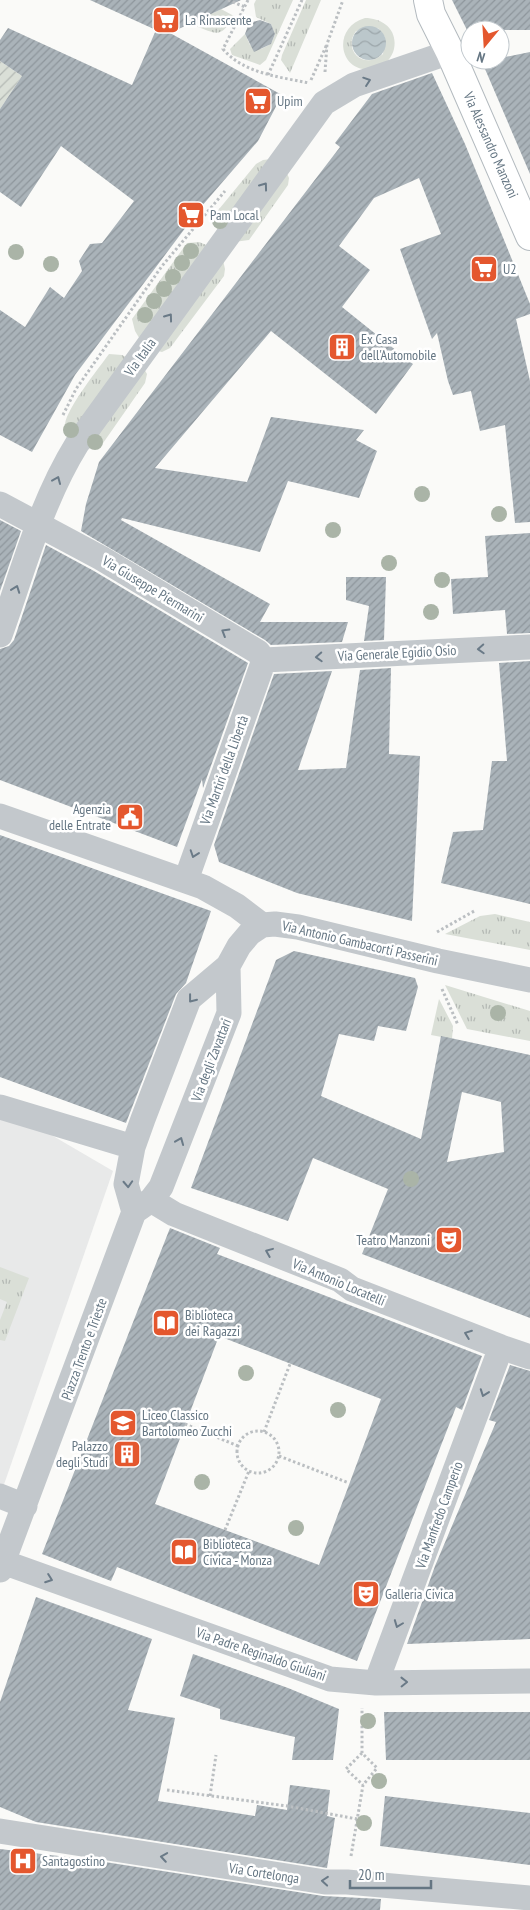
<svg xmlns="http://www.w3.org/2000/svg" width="530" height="1910" viewBox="0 0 530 1910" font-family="'PT Sans Narrow',sans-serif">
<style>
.built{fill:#e8e9e9}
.grass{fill:url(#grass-tufts);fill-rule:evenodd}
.garden{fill:url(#garden-furrows)}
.water{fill:url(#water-waves)}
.building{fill:url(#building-hatch);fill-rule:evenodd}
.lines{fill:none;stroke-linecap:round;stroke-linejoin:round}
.secondary-casing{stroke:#b3babf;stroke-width:30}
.path{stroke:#bbbfc2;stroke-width:3;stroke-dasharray:2.5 2.5;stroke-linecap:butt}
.street{stroke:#c3c8cc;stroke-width:25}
.secondary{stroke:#fff;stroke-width:28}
.tree{fill:#aab4a7}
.oneway{stroke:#6a7a87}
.labels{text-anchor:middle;stroke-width:5;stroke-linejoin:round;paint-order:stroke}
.poi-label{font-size:14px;fill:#657683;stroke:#fff;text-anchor:start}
.street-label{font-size:14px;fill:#657683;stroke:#fff}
</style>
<defs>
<pattern id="grass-tufts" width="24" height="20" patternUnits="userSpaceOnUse" patternTransform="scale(1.25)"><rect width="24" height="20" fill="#dadfd7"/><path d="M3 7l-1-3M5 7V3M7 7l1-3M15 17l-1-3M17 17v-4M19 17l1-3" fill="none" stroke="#b4b9b4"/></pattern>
<pattern id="garden-furrows" width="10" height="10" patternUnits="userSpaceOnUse" patternTransform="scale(1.25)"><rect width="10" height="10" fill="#dadfd7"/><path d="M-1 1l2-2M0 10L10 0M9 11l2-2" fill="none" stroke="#b4b9b4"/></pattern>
<pattern id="water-waves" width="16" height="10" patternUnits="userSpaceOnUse" patternTransform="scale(1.25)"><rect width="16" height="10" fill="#bbc7cb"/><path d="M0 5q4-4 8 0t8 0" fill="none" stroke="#9ca6aa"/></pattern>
<pattern id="building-hatch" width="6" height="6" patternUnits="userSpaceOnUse" patternTransform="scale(1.25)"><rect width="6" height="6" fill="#aab3b9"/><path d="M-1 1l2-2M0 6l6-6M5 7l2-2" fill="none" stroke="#8e969c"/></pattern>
</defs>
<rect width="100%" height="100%" fill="#fafaf8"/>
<path class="built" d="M0,1105l113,66 -113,325z"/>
<path class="grass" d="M256,0h37l-27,60 -6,5 -28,-10 -2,-6 15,-15 5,11 11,4 10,-5 4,-10 -4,-10 -15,-7 -2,-13z
M306,0h15l-31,73 -9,-13 1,-5z
M202,9l11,4 8,-4 13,7c-14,23 -16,18 -39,10z
M365,18c17,0 33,11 29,31 -2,8 -7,14 -14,17 -4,1 -8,3 -11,3 -29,3 -38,-41 -4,-51zM378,28l7,9 -2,17c-19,17 -41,-4 -27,-23z
M271,159l-52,73 -6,-12 2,-6 41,-50 7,-4z
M286,171l3,7 -1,7 -39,55 -15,2z
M199,242l10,4 -68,95 -6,-10 -3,-12 55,-76z
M223,260l2,9 -1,7 -54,72 -8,4 -8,-2z
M109,354l13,1 6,3 -59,81c-2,-5 -5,-9 -4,-15 2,-16 33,-55 44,-70z
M143,367l4,7 -2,9 -44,63 -8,3 -8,-1z
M495,914l35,8v28l-85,-16 35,-18z
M445,985l85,26v30l-63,-12z
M439,999l14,27 -1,13 -21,-4z
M0,1267l29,11 -24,63 -5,-1v-20l7,-18 -7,-3z"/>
<path class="garden" d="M0,61l22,15 -22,33z"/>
<path class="water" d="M352 43a17 17 0 1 1 34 0a17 17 0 1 1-34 0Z"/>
<path class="building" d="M90,0h151l-71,33 112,62 -24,46 -57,66 -126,168 -43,77 -32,-17v-125l25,17 25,-40 14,11 18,-27 -3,-10 11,-17 12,-1 32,-42 -73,-55 -40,61 -21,-15v-83l22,-33 -22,-15v-21l8,-12 124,57 24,-55z
M452,0h78v30h-63z
M260,20l11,4 4,10 -4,10 -17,8 -9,-18 4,-11z
M530,52v122l-48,-112 18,-2v-2z
M432,73l33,71 65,160v10l-14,5 14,62v141l-15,1 -10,-98 -25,6 -9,-40 -18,4 -5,-14 -11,-48 -5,6 -32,-90 41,-15 -22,-56 -45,20 -35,48 31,24 -28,37 71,57 -37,50 -105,-83 -116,137 92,14 24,-65 93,13 -8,10 21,11 -18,47 -71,-17 -28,71 -138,-34 -1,2 149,84 -10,18h88l-6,20 -71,3 -6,-5 -184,-109 5,-27 13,-42 241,-315 -5,-4 37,-49z
M0,520l21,11 -21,60z
M530,533v100l-23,1 -2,-24 -52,4 -2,-35 37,-2 -3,-41z
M46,545l48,26 154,92 -45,125 -1,-9 -25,68 -177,-67v-131l9,-3 5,-6z
M346,577h40l-2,63 -20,1 5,-35 -23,-6z
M530,661v243l-89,-21 12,-51 30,-2 9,-69h15l-8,-98z
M391,668l-2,86 31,2 -8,165 -115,-28 -78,-31 -5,-17 60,-171 58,-3 -34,99 48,-2 14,-98z
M0,835l211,76 -25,72 -10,11 -50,129 -126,-46z
M294,951l121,27 3,9 -12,44 -28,-5 -4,15 -35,-7 -18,62 100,43 20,-103 89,19v263l-168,-64 26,-65 -75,-31 -25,63 -97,-33 85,-228zM462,1092l39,10 3,50 -57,10z
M170,1228l50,20 -3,6 265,102 -20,54 -6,-3 -99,254 -240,-94 -6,14 -69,-27zM219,1336l162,63 -62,166 -164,-61z
M510,1365l20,6v268l-123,5 28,-78 61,-144 -7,-2z
M36,1597l116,42 -24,71 47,8 -17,83 97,15 2,-11 30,5 3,-25 40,5 -3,26 8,2 -8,50 -291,-46 -36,-15v-105z
M193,1654l95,34 51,21 -6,51h-41l3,-23 -75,-18v-10l-40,-13z
M384,1712h146v48h-144z
M385,1796l145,17v52l-150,-19z
M0,1849l92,11 231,36 58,3 -1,11h-380z"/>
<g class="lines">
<g class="secondary-casing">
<path id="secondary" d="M428,0l3,14 19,38 80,184"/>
</g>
<path class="path" d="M228,0l17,7
M248,0l-25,49c20,24 56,28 86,34
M325,72l2,-28 16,-44
M268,75l34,-75
M311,80l16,-36
M63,415l13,-26 86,-123 63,-75
M437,932l39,-22
M442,989l16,36
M185,1424l53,22
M237 1452a21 21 0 1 1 42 0a21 21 0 1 1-42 0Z
M264,1432l26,-68
M279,1456l70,27
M225,1530l24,-59
M362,1753l-16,16 17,16
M167,1790l120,16 70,13
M210,1796l6,-41
M351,1856l12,-71 14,-17 -15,-15v-45"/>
<path class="street" d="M0,504l101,54 157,94 6,8
M0,635c23,-64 41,-133 77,-191l247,-341 30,-18 96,-33
M264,660l266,-13
M0,816l203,71 34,19 25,19 13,-1 23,3 140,34 92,19
M186,880l78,-220
M0,1107l133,40
M151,1200l23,14 166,66 12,9 149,58 29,10
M134,1212l-8,-28 7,-37 10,-28 46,-120 39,-33
M0,1496l25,10
M3,1562l327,117 46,4 154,-2
M0,1570l134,-358 17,-12 10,-13 68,-174 -1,-47 11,-20 11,-13 12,-8
M376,1683l125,-336
M0,1831l325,51h22l183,16"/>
<use href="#secondary" class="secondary"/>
</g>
<g class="tree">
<circle cx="220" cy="221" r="8"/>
<circle cx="191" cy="251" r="8"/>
<circle cx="16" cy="252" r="8"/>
<circle cx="182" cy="263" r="8"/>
<circle cx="51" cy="264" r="8"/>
<circle cx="173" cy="277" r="8"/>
<circle cx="164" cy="289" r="8"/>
<circle cx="154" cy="301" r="8"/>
<circle cx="145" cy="315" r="8"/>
<circle cx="71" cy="430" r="8"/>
<circle cx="95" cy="442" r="8"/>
<circle cx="422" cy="494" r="8"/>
<circle cx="499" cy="514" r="8"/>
<circle cx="333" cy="530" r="8"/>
<circle cx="389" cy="563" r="8"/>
<circle cx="442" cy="580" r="8"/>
<circle cx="431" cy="612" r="8"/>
<circle cx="498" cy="1013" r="8"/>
<circle cx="411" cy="1179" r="8"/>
<circle cx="246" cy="1373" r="8"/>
<circle cx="338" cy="1410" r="8"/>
<circle cx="202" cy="1482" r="8"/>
<circle cx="296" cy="1528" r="8"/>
<circle cx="368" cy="1721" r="8"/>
<circle cx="379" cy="1781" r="8"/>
<circle cx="364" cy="1823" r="8"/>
</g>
<defs><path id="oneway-chevron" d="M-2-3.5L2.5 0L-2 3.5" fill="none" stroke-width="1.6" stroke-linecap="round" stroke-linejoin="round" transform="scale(1.25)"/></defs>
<g class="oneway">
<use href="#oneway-chevron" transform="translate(367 81) rotate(-19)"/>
<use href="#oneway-chevron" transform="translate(264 186) rotate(-54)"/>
<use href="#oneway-chevron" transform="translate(169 317) rotate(-54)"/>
<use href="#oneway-chevron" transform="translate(57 480) rotate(-67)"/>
<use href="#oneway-chevron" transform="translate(16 589) rotate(-70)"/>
<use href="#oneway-chevron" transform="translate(225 632) rotate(-149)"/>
<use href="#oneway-chevron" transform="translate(481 649) rotate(177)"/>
<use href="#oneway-chevron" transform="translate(319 657) rotate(177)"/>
<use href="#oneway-chevron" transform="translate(194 854) rotate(109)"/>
<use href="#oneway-chevron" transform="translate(192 999) rotate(128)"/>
<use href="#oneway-chevron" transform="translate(180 1141) rotate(-68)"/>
<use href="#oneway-chevron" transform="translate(128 1184) rotate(87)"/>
<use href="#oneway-chevron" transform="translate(269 1252) rotate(-158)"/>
<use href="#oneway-chevron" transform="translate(468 1334) rotate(-159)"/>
<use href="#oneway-chevron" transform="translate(484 1393) rotate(110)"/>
<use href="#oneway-chevron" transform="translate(49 1579) rotate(20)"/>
<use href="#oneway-chevron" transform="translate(398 1624) rotate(111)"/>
<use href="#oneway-chevron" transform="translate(404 1682) rotate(-1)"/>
<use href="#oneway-chevron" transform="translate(164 1857) rotate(-171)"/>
<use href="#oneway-chevron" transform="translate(325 1881) rotate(-175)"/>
</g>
<defs>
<g id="supermarket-square" transform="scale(1.4375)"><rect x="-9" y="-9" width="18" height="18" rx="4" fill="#e4572e" stroke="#fff"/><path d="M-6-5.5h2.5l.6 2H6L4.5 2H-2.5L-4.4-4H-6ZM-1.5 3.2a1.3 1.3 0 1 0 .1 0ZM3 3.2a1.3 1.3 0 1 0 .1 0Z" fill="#fff"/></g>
<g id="building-square" transform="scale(1.4375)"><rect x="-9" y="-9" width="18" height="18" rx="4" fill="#e4572e" stroke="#fff"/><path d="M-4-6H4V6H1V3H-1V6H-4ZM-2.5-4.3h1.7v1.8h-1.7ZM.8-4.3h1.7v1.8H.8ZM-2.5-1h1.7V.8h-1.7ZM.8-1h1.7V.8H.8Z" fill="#fff"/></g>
<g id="civic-square" transform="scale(1.4375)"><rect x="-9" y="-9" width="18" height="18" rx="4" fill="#e4572e" stroke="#fff"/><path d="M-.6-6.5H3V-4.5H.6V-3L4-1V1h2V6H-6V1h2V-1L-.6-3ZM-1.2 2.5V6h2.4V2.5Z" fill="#fff"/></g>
<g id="theatre-square" transform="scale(1.4375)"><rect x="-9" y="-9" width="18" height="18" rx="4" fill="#e4572e" stroke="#fff"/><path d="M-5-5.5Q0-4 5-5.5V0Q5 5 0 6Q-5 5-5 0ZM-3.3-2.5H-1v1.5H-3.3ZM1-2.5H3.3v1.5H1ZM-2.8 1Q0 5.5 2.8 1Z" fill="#fff"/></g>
<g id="library-square" transform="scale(1.4375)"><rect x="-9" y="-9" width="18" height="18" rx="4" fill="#e4572e" stroke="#fff"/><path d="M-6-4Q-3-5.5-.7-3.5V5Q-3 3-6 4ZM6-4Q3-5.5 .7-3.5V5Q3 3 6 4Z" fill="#fff"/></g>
<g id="school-square" transform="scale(1.4375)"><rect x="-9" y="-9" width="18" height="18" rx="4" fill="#e4572e" stroke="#fff"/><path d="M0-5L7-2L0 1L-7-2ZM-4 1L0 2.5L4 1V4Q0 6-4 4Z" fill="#fff"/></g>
<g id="hospital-square" transform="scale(1.4375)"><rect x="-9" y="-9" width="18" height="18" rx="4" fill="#e4572e" stroke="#fff"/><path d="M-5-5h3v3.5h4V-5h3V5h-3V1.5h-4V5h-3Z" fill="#fff"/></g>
</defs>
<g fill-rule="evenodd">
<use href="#supermarket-square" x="166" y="20"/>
<use href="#supermarket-square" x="258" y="101"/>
<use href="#supermarket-square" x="191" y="215"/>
<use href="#supermarket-square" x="484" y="269"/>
<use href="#building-square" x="342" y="347"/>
<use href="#civic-square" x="130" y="817"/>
<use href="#theatre-square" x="449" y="1240"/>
<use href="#library-square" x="166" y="1323"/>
<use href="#school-square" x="123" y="1423"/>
<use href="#building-square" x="127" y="1454"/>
<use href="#library-square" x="184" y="1552"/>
<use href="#theatre-square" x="366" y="1594"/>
<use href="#hospital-square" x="23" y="1861"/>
</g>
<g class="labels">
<g class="poi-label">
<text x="185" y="25">La Rinascente</text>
<text x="277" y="106">Upim</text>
<text x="210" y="220">Pam Local</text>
<text x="503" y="274">U2</text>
<text x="361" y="344">Ex Casa<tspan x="361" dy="16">dell'Automobile</tspan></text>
<text x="111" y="814" text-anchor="end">Agenzia<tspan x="111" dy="16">delle Entrate</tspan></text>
<text x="430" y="1245" text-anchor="end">Teatro Manzoni</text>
<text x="185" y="1320">Biblioteca<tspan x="185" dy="16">dei Ragazzi</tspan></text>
<text x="142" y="1420">Liceo Classico<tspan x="142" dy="16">Bartolomeo Zucchi</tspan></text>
<text x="108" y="1451" text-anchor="end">Palazzo<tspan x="108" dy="16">degli Studi</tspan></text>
<text x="203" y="1549">Biblioteca<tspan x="203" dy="16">Civica - Monza</tspan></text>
<text x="385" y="1599">Galleria Civica</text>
<text x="42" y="1866">Santagostino</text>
</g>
<g class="street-label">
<text transform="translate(491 145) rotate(66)" y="5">Via Alessandro Manzoni</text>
<text transform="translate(140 357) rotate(-54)" y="5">Via Italia</text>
<text transform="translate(153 589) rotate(31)" y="5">Via Giuseppe Piermarini</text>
<text transform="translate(397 653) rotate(-3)" y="5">Via Generale Egidio Osio</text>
<text transform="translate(224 770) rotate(-70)" y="5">Via Martiri della Libertà</text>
<text transform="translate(360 943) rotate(13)" y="5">Via Antonio Gambacorti Passerini</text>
<text transform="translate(211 1060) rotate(-69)" y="5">Via degli Zavattari</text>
<text transform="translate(339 1282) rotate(23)" y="5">Via Antonio Locatelli</text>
<text transform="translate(84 1349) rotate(-70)" y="5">Piazza Trento e Trieste</text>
<text transform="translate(439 1515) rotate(-70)" y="5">Via Manfredo Camperio</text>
<text transform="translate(261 1654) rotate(19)" y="5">Via Padre Reginaldo Giuliani</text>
<text transform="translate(264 1873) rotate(9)" y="5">Via Cortelonga</text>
</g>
</g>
<g transform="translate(485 45) rotate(198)"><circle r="24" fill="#ffffff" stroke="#c1c8cd"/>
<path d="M0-4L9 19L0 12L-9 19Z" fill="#e4572e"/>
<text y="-8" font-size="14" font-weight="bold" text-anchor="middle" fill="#657683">N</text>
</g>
<path d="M350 1880v8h81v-8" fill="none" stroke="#657683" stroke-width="2.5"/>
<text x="358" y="1880" font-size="15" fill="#657683" stroke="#ffffff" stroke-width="4" paint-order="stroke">20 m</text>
</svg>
